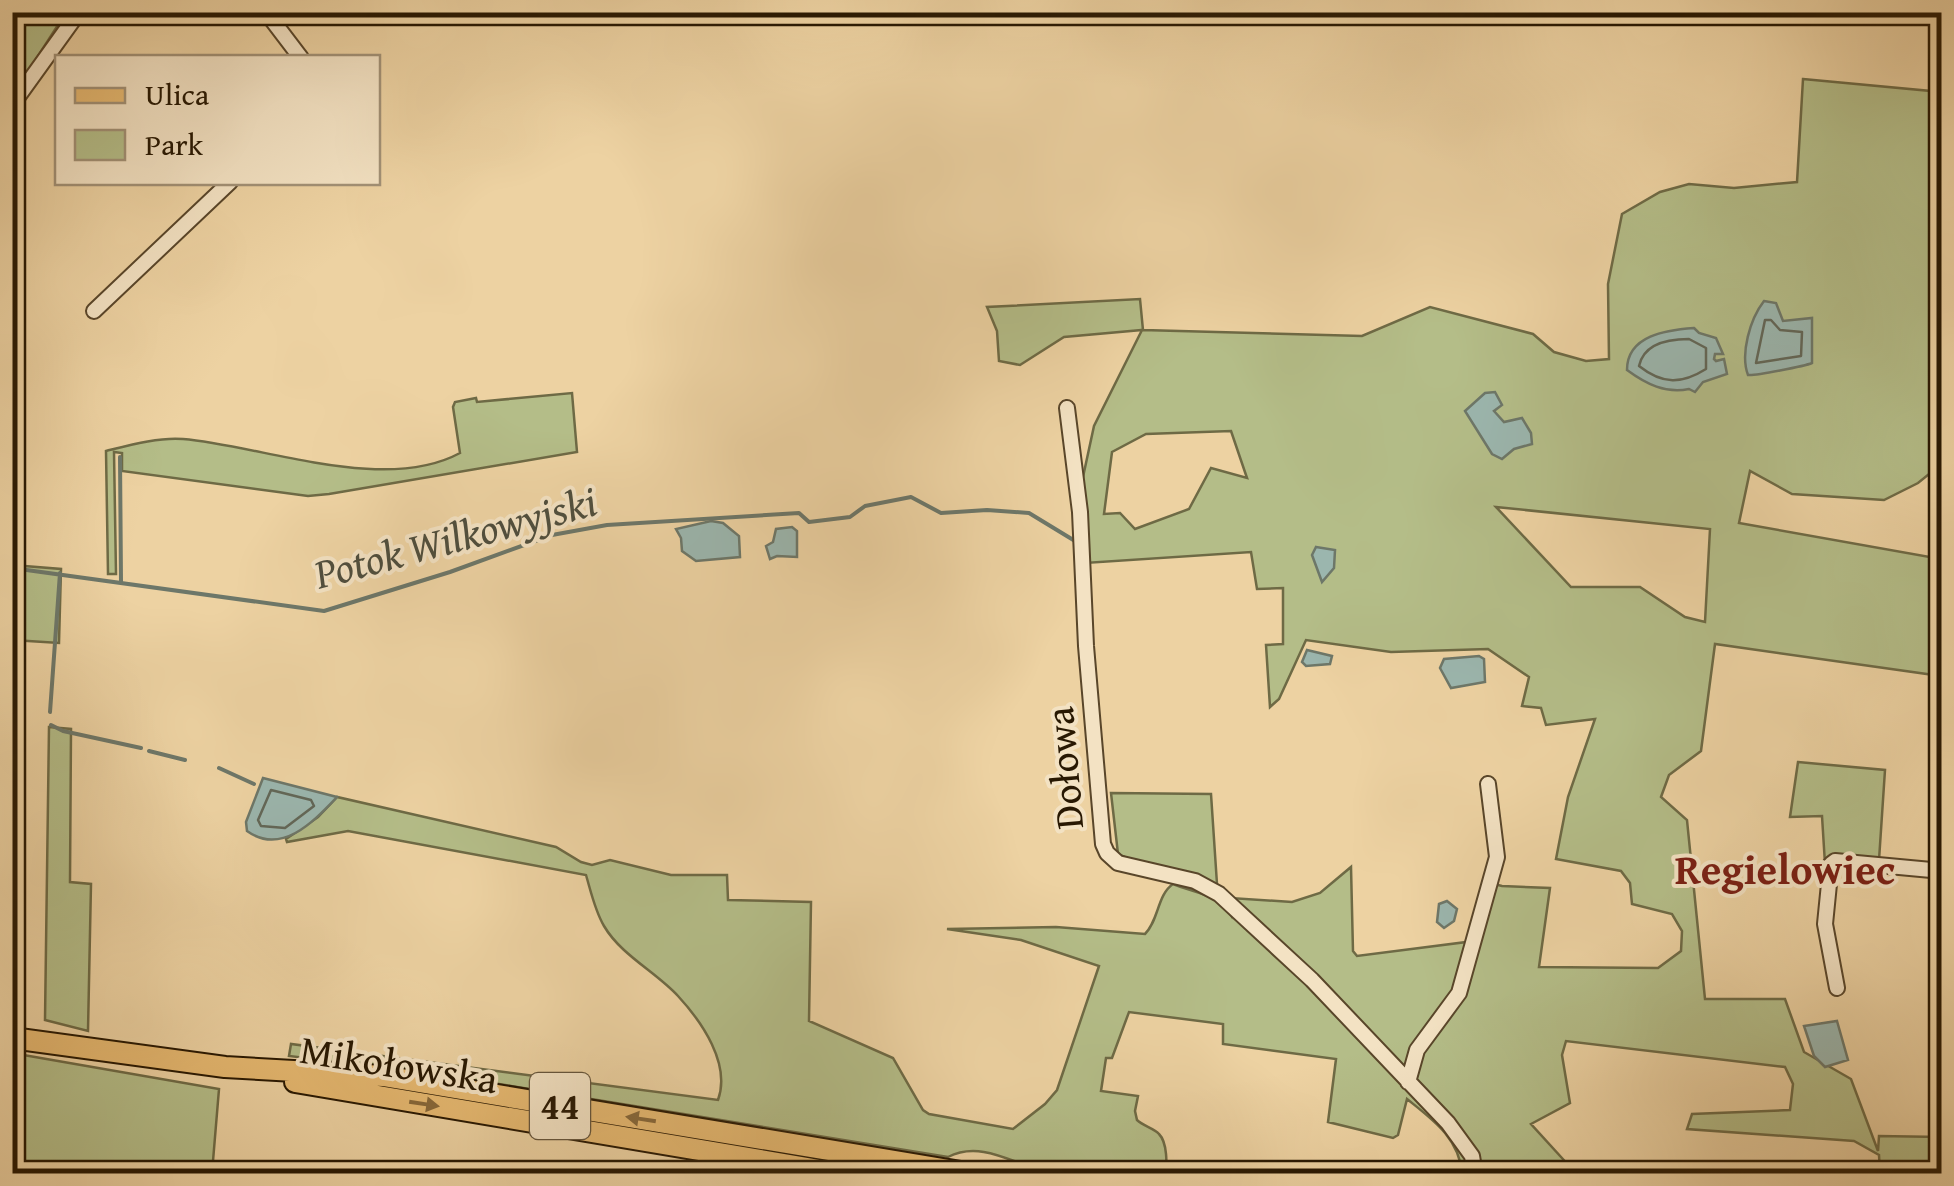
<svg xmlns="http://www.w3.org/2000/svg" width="1954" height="1186" viewBox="0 0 1954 1186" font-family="'Gentium Book Plus',serif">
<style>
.green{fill:#b4bd88;stroke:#6e6a45;stroke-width:2.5;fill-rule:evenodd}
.water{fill:#9bb6ae;stroke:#6d7769;stroke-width:2.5}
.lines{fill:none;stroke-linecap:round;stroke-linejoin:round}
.shore{stroke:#626758;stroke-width:2.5}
.stream{stroke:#6d7769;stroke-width:4}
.street-casing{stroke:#59462a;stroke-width:18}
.primary-casing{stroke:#281802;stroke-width:24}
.street{stroke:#f3e2c3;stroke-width:14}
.primary{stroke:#e6b971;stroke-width:20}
.oneway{fill:#87683a}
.labels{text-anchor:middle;stroke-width:8;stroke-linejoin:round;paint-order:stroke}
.shield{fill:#f3e2c3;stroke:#65553c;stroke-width:2.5}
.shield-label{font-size:38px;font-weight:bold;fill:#281802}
.street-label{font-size:40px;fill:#281802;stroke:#f3e2c3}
.water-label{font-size:42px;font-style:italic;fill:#504f3e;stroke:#f3e2c3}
.neighbourhood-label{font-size:42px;font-weight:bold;fill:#7a1f14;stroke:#f3e2c3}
</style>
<rect width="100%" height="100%" fill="#edd2a2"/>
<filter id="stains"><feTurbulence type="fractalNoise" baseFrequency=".002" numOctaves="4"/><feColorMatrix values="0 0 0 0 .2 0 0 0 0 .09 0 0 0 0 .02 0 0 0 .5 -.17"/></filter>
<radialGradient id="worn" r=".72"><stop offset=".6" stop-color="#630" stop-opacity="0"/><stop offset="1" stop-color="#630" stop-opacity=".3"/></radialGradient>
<path class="green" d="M13,13h28l17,12 -45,70z
M1803,79l138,13 1,365 -3,9 -21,17 -34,17 -92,-6 -42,-23 -11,52 202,36v117l-226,-32 -14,107 -32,24 -8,22 26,23 18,179h80l19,53 47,27 27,72 1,-15 62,1v33l-4,3h-57l-1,-18 -25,-14 -167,-12 5,-15 98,-4 3,-26 -8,-17 -219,-26 -4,14 8,48 -39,21 41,45 -1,5 -109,-1c-3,-35 -29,-53 -55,-74l-9,36 -5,3 -65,-16 8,-63 -113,-15v-20l-94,-12 -17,46h-6l-5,33 37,5 -3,15 2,9c6,6 17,8 22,14 8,8 9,32 5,39 -33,0 -88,7 -118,-1 -32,-8 -65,-32 -98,-15l-511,-83 -148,-18 2,-12 427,56c13,-36 -16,-78 -40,-104 -22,-24 -57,-41 -74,-70 -9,-15 -13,-34 -18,-51l-238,-44 -61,11 -1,-3 32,-22 19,-20 219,50 25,15 11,3 18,-5 61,15h56l1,25 83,2 -2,119 84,37 30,52 6,4 84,15 32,-25 12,-14 42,-124 -78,-26 -74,-11 109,-2 89,7c14,-14 12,-39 28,-50 22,9 45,10 58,31v-17l61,4 28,-9 31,-26 2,84 4,5 109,-14 20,-60 16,4 48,2 -11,79 119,1 23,-17 1,-20 -10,-17 -40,-10 -2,-21 -9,-12 -65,-12 12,-62 27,-78 -49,6 -5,-17 -19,-2 7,-29 -41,-28 -97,3 -85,-12 -27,59 -9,8 -4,-62 17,-1v-56l-26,1 -6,-37 -166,11 -10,-49 19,-88 48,-96 -78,7 -44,28 -21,-4 -2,-30 -10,-24 153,-8 3,31 219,6 68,-29 103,27 21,18 32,9 23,-2 -1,-75 14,-70 38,-22 29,-8 45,4 63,-6zM1231,431l16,47 -36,-10 -22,41 -54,20 -15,-16 -16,1 8,-62 34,-18zM1496,507l214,22 -5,93 -20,-5 -45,-30h-69z
M572,393l5,59 -248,42 -21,2 -186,-25v-18l-8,-1 2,122h-8l-2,-123c24,-6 53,-14 77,-12 81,7 201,55 277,14l-7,-46 2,-5 21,-4 1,4z
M12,565l49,4 -2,74 -46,-3z
M49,727l22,2 -1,153 21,2 -3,147 -43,-11z
M1798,762l87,8 -6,90 -54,4 -3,-48 -32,1z
M1111,793l100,1 6,90 -86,-24 -13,-6z
M12,1053l207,36 -7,84h-199z
M414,1090l517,83h-42l-476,-78z"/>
<path class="water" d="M1764,301l12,2 7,18 29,-3v45c-7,3 -57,13 -64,12 -8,-21 2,-56 16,-74z
M1694,328l5,5 17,5 7,16h-8l-1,5 2,2 8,-2 3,15 -24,8 -8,10 -6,-3c-23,5 -43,-5 -62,-19 0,-35 40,-40 67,-42z
M1495,392l7,13 -8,6 10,11 18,-4 9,15 1,11 -18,5 -12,10 -10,-5 -27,-43 20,-18z
M711,521l12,2 16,13 1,21 -44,4 -14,-10 -1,-13 -5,-9z
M792,527l5,4v26l-20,-1 -7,3 -4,-13 7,-4 3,-13z
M1316,547l19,3 -1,18 -12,14 -10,-27z
M1307,650l25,6 -2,8 -24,2 -4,-4z
M1479,656l5,3 1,23 -34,6 -11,-20 4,-9z
M263,778l74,19c-23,24 -55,59 -90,34l-1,-9z
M1447,901l10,8 -3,12 -10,7 -7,-6 2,-18z
M1837,1021l11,39 -23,7 -11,-11 -10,-30z"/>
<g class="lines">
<path class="shore" d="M1765,320h6l9,10 22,2 -1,24 -45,7z
M1689,339l17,9v21c-24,15 -43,16 -67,-3 5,-23 29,-27 50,-27z
M271,790l40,10 3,6 -29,22 -24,-2 -3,-6z"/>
<path class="stream" d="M120,457l1,124
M12,568l312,43 126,-39 102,-37 55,-10 192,-12 10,9 41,-5 15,-11 46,-9 30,16 46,-3 42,3 46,28
M50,712l10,-139
M51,725l12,6 78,17
M149,751l36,9
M219,768l35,16"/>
<g class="street-casing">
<path id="street" d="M266,12l35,46
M12,105l67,-93
M94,311l136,-129
M1067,408l13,104 6,134 17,198 4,9 11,10 77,18 24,13 93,86 136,143 24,33 3,18
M1837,988l-12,-64 6,-60 4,-3 107,10
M1408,1082l9,-32 42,-57 38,-136 -9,-73"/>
</g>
<g class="primary-casing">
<path id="primary" d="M12,1038l213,29 158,9 590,98
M295,1082l548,92"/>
</g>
<use href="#street" class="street"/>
<use href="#primary" class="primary"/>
</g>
<defs><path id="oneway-solid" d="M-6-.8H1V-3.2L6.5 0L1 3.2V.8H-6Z" transform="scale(2.5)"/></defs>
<g class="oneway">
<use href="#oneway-solid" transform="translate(424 1104) rotate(9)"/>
<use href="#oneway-solid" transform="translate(641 1119) rotate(-171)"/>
</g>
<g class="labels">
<rect class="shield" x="530" y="1073" width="60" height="66" rx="8"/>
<g class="shield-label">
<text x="560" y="1119">44</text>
</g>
<g class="street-label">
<text transform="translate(1064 768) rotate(-95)" y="14">Dołowa</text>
<text transform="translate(399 1064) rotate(9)" y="14">Mikołowska</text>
</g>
<g class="water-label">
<text transform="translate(455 537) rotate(-15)" y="15">Potok Wilkowyjski</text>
</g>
<g class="neighbourhood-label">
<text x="1785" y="884">Regielowiec</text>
</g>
</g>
<rect width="1954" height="1186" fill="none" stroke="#edd2a2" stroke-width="50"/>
<rect x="15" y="15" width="1924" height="1156" fill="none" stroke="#281802" stroke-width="5"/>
<rect x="25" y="25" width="1904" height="1136" fill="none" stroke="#281802" stroke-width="2.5"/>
<rect x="55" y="55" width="325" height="130" fill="#f3e2c3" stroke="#a29176" stroke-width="2.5"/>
<rect x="75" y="88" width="50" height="15" fill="#e6b971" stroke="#a29176" stroke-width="2.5"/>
<text x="145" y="105" font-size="30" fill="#281802">Ulica</text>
<rect x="75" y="130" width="50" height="30" fill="#b4bd88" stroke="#a29176" stroke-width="2.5"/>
<text x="145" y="155" font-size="30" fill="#281802">Park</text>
<rect width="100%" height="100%" filter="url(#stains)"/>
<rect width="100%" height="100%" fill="url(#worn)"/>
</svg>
